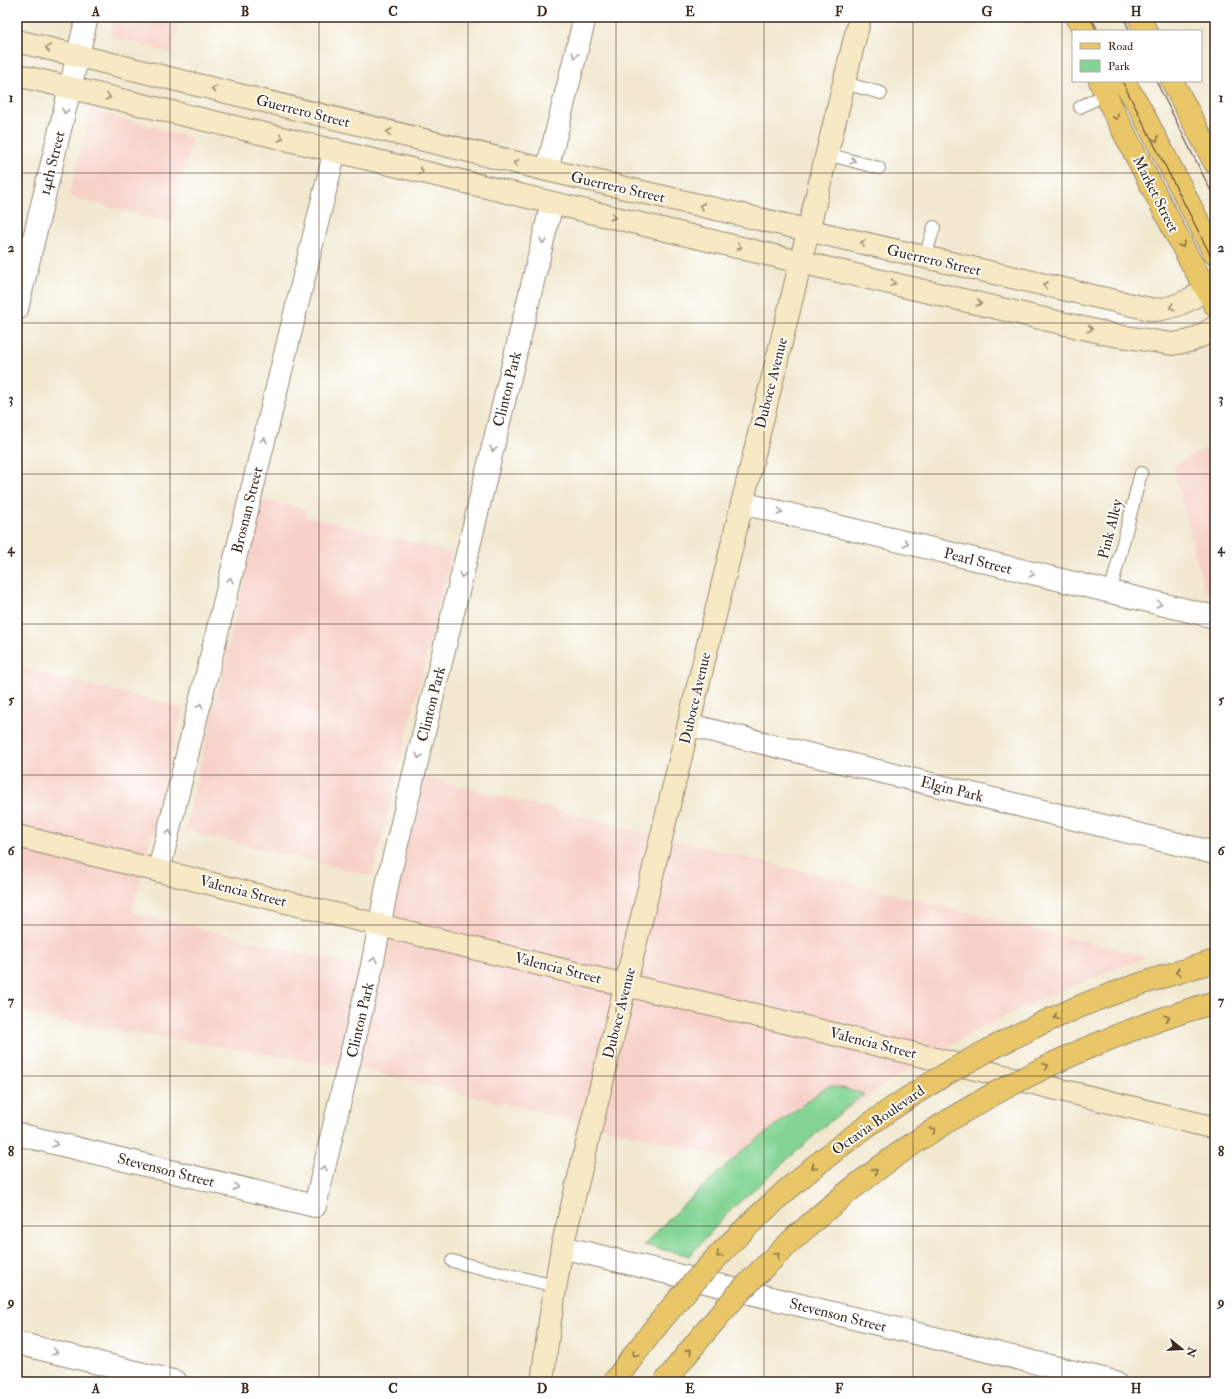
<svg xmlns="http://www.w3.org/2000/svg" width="1232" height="1399" viewBox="0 0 1232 1399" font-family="'IM FELL Double Pica',serif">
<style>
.built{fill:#f7d1c8}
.green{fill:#84d595;stroke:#60805a}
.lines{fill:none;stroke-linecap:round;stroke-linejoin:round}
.lane-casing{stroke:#968976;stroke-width:14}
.street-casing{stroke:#968976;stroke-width:24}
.secondary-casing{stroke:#968976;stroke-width:24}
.primary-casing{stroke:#968976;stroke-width:24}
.lane{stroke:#fff;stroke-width:12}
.street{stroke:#fff;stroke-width:22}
.secondary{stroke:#f6e9c3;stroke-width:22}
.primary{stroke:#e9c769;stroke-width:22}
.tram{stroke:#3b2a1e;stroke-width:1}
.highway-bridge-casing{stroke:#968976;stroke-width:24;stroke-linecap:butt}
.highway-bridge{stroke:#e9c769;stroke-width:22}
.oneway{stroke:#988a70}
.oneway2{stroke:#a79f9a}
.oneway3{stroke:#897140}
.grid{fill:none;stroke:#3b2a1e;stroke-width:1;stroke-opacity:0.55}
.labels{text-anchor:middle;stroke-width:3.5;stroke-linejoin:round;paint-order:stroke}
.street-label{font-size:15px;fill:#3b2a1e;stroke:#fff}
.neatline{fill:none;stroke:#3b2a1e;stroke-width:1.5}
.grid-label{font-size:13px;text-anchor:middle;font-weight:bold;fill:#3b2a1e}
</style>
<rect width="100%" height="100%" fill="#fff"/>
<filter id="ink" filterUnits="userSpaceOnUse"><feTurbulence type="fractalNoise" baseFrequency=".025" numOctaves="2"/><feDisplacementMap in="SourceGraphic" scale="8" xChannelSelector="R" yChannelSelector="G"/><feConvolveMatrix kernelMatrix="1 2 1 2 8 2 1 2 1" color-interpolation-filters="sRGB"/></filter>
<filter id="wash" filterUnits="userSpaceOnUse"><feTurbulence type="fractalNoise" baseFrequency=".012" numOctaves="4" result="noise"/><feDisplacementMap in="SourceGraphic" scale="16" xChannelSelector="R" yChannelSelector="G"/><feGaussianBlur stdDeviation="0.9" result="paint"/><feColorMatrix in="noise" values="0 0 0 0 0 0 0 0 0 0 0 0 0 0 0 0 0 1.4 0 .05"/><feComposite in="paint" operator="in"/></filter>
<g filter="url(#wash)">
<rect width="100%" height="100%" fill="#f1e8cf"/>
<path class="built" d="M115,17h65l-8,36 -62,-16z
M91,110l101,28 -20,84 -103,-25z
M1215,443v153l-11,-7 -31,-123z
M263,499l43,11 -1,6 147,37 -80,323 -187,-46z
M17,667l166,41 -51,204 244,59 47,-194 724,180 -102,40 -74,36 -78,46 -66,45 -56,44 -411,-99 -288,-46 -55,-12z"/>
<path class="green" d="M830,1085l34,9 -37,30 -94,84 -44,48 -45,-11 34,-35 62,-57 81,-62z"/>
</g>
<g filter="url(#ink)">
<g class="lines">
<g class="lane-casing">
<path id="lane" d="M844,83l37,10
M1080,107l26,-13
M827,154l52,14
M925,257l9,-30
M1110,593l31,-120
M452,1261l103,25"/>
</g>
<g class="street-casing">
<path id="street" d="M547,170l38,-153
M17,309l70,-292
M742,503l473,114
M689,725l526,128
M159,870l176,-720
M17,1134l298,72 57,-240 16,-85 164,-678
M562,1247l553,135
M17,1343l159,39"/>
</g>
<g class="secondary-casing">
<path id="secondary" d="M17,41l530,129 607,140c25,-2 42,-13 61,-28
M17,75l783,187 313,73 59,9 18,-3 11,-5 14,-9
M17,836l570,140 202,47 426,105
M542,1382l7,-55 13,-80 298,-1230"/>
</g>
<g class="primary-casing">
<path id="primary" d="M1076,17l10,14
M1139,17l7,14
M1100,81l15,34 72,140 28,50
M1123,81l15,23 77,150
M1172,81l43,82"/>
</g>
<use href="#lane" class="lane"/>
<use href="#street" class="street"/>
<use href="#secondary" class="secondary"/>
<use href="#primary" class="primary"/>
<path class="tram" d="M1090,17l7,14
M1123,17l7,14
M1122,81l93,183
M1156,81l59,118"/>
<g class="highway-bridge-casing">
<path id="highway-bridge" d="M614,1382c118,-166 275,-294 462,-374 45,-19 92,-33 139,-47
M665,1382c23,-30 47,-59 72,-87 133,-142 291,-238 478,-293"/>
</g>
<use href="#highway-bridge" class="highway-bridge"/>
</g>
<defs><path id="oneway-chevron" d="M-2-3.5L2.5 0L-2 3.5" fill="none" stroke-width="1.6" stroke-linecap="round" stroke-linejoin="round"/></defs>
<g class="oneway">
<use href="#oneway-chevron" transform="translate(48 48) rotate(-167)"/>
<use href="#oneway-chevron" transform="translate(214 89) rotate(-166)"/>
<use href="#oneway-chevron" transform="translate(108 97) rotate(13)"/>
<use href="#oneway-chevron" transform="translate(389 132) rotate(-166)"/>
<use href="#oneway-chevron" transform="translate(281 138) rotate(13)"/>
<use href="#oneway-chevron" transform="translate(516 163) rotate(-166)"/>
<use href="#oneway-chevron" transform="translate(421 171) rotate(14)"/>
<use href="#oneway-chevron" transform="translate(702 206) rotate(-167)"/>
<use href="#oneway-chevron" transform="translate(613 217) rotate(13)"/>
<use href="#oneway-chevron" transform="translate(863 243) rotate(-167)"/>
<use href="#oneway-chevron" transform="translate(739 247) rotate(13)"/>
<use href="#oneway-chevron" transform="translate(893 283) rotate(13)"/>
<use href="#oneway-chevron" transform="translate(1045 285) rotate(-167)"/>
<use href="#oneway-chevron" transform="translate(979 303) rotate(13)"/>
<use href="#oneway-chevron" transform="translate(1172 307) rotate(163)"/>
<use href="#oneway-chevron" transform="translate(1090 329) rotate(14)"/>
</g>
<g class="oneway2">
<use href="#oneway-chevron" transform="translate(575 55) rotate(104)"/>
<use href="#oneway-chevron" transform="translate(65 111) rotate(103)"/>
<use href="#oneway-chevron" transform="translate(853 161) rotate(16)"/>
<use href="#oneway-chevron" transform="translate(543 241) rotate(104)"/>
<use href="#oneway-chevron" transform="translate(264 440) rotate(-76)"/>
<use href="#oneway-chevron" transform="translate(493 449) rotate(104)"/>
<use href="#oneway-chevron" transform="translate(780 512) rotate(13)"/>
<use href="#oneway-chevron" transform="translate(906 543) rotate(14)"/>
<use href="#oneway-chevron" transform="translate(1032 574) rotate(14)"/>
<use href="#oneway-chevron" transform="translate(462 575) rotate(104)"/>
<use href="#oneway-chevron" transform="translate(230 580) rotate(-76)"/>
<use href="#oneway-chevron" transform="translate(1159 604) rotate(13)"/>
<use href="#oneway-chevron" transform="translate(200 706) rotate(-76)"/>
<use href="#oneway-chevron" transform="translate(419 756) rotate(104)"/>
<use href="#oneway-chevron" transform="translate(169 833) rotate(-76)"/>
<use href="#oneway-chevron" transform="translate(374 960) rotate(-78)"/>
<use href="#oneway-chevron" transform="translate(55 1144) rotate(14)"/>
<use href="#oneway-chevron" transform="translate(324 1168) rotate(-77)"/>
<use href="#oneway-chevron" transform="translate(236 1187) rotate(14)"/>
<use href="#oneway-chevron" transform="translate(55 1352) rotate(14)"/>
</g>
<g class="oneway3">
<use href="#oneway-chevron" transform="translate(1116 117) rotate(64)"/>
<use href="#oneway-chevron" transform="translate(1156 139) rotate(63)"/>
<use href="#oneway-chevron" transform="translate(1182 245) rotate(63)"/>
<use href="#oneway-chevron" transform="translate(1178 972) rotate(163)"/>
<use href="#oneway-chevron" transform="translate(1056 1017) rotate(155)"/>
<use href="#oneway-chevron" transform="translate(1167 1018) rotate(-19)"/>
<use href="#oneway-chevron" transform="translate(1046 1066) rotate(-25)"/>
<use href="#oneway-chevron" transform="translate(933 1130) rotate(-34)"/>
<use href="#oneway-chevron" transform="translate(814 1167) rotate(141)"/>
<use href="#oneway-chevron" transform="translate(875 1171) rotate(-38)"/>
<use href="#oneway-chevron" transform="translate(719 1255) rotate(135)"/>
<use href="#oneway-chevron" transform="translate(777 1255) rotate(-44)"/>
<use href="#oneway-chevron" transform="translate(689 1351) rotate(-52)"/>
<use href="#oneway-chevron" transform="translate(635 1354) rotate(127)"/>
</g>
</g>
<path class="grid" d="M170,17v1365M319,17v1365M468,17v1365M616,17v1365M764,17v1365M913,17v1365M1062,17v1365M17,173h1198M17,323h1198M17,474h1198M17,624h1198M17,775h1198M17,925h1198M17,1076h1198M17,1226h1198"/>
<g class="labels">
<g class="street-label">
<text transform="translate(303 111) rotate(14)" y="5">Guerrero Street</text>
<text transform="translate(52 163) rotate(-76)" y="5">14th Street</text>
<text transform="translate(618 187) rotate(13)" y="5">Guerrero Street</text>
<text transform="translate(1156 194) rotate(63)" y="5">Market Street</text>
<text transform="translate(934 260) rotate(13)" y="5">Guerrero Street</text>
<text transform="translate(771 383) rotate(-76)" y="5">Duboce Avenue</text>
<text transform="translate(507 389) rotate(-76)" y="5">Clinton Park</text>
<text transform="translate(247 510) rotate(-76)" y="5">Brosnan Street</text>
<text transform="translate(1110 529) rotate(-76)" y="5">Pink Alley</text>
<text transform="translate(978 561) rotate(14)" y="5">Pearl Street</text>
<text transform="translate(695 698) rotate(-77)" y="5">Duboce Avenue</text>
<text transform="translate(431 704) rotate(-76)" y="5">Clinton Park</text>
<text transform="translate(952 789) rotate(14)" y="5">Elgin Park</text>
<text transform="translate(243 891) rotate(14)" y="5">Valencia Street</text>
<text transform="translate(558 968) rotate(14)" y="5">Valencia Street</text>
<text transform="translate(619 1013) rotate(-76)" y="5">Duboce Avenue</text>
<text transform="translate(360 1020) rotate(-77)" y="5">Clinton Park</text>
<text transform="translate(873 1043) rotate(14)" y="5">Valencia Street</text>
<text transform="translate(878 1120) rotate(-35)" y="5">Octavia Boulevard</text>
<text transform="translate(166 1170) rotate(14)" y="5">Stevenson Street</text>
<text transform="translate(838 1315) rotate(14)" y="5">Stevenson Street</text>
</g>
</g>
<rect width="1232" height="1399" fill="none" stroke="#fff" stroke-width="44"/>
<rect x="1072" y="30" width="130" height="52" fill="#ffffff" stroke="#b1aaa5"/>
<rect x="1080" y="43" width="20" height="6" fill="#e9c769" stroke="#b1aaa5"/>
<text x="1108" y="50" font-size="12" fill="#3b2a1e">Road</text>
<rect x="1080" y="60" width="20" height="12" fill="#84d595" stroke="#b1aaa5"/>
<text x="1108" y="70" font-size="12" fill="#3b2a1e">Park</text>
<g transform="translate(1182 1349) rotate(108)" stroke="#ffffff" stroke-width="3" paint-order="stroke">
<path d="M0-3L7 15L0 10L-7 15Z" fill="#3b2a1e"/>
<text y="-6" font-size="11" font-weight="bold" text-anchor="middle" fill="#3b2a1e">N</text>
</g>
<rect x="22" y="22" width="1188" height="1355" class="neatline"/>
<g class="grid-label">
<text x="96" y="16">A</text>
<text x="245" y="16">B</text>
<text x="393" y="16">C</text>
<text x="542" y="16">D</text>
<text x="690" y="16">E</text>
<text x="839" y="16">F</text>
<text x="987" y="16">G</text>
<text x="1136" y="16">H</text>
<text x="11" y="102">1</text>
<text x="1221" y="102">1</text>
<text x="11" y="252">2</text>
<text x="1221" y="252">2</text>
<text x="11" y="403">3</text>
<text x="1221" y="403">3</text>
<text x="11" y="553">4</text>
<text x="1221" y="553">4</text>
<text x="11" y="704">5</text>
<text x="1221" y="704">5</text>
<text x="11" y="855">6</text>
<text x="1221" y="855">6</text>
<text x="11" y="1005">7</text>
<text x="1221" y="1005">7</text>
<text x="11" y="1156">8</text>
<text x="1221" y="1156">8</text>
<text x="11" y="1306">9</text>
<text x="1221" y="1306">9</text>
<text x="96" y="1393">A</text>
<text x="245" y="1393">B</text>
<text x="393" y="1393">C</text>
<text x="542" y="1393">D</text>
<text x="690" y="1393">E</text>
<text x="839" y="1393">F</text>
<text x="987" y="1393">G</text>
<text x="1136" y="1393">H</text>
</g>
</svg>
